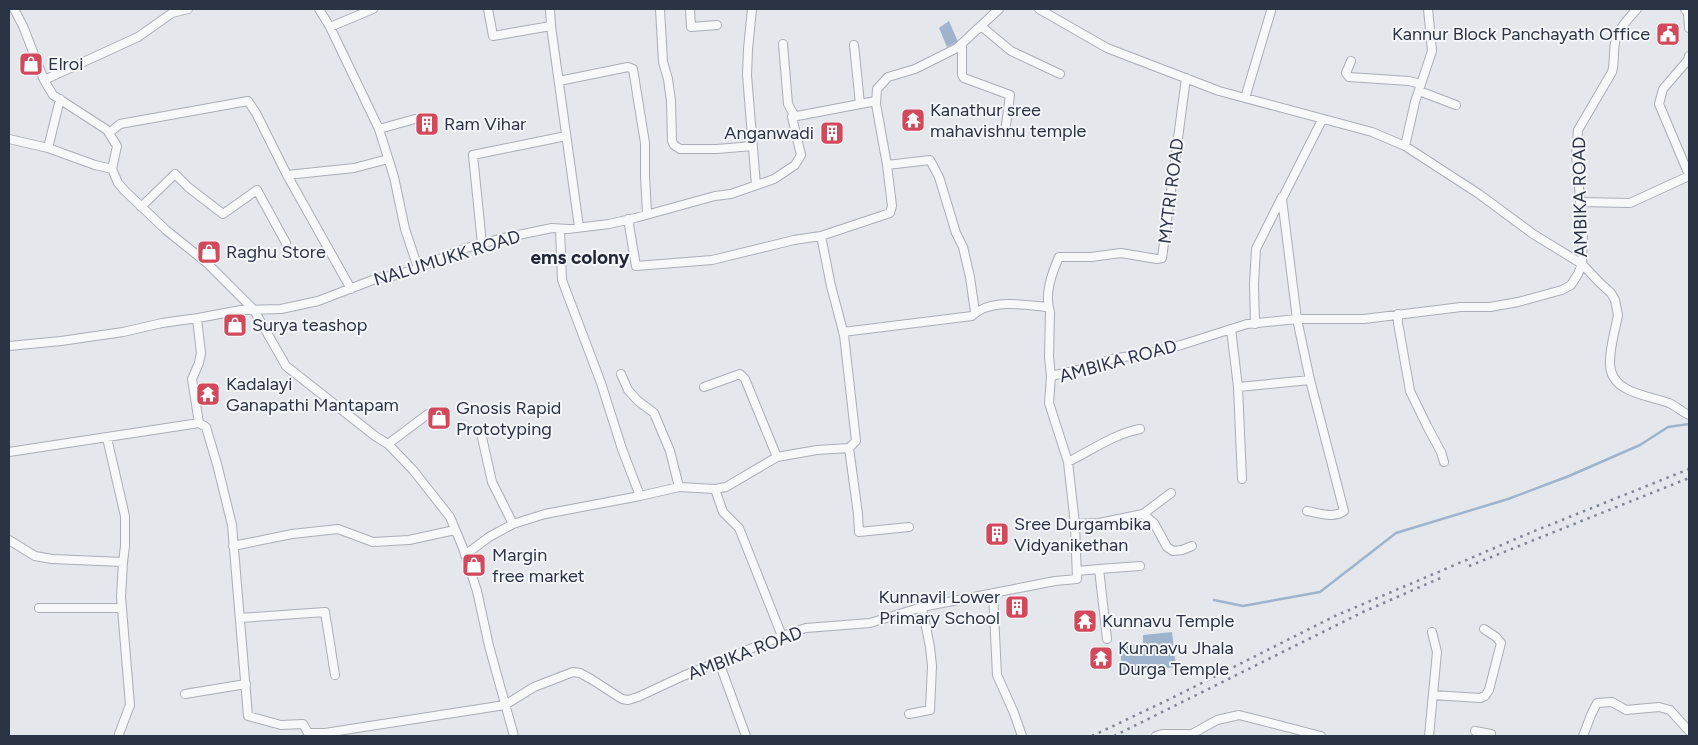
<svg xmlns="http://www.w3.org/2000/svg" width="1698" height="745" viewBox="0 0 1698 745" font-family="Figtree,sans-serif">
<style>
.water{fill:#9fb4cc}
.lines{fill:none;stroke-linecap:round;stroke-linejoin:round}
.stream{stroke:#9fb4cc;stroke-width:2.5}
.minor-casing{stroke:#a9aeb7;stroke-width:10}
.minor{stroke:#f7f8fa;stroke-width:8}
.rail{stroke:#7d8696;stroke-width:2.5;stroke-dasharray:2.5 5;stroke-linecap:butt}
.labels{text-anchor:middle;stroke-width:4;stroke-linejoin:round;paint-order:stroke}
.poi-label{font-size:18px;fill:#2b3445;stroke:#f4f6f9;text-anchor:start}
.street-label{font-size:18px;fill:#2b3445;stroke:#f4f6f9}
.neighbourhood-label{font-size:19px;font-weight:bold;fill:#1d2536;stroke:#f4f6f9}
</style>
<rect width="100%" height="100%" fill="#e4e7ec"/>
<path class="water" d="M949,21l9,21 -11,5 -8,-19z
M1172,632l4,35 -54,6 -2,-28 23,-1v-9z"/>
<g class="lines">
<path class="stream" d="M1214,600l29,6 77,-14 76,-59 112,-34 61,-23 71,-31 28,-18 21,-3"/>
<g class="minor-casing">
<path id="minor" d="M14,9l9,17 21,54 9,15 54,35 10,16 -5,23 6,14 7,8 41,39 41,33 47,47 32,56 89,70 13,8 25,26 37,47 13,31 14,43 12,55 25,90
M319,9l11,18
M373,9l-43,18 49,102
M488,9l5,27 58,-10
M550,9l1,17 28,201
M660,9l3,53 5,17 3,22 1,40 2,4 6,4h37l36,-3
M690,9l1,18 26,-2
M752,9l-4,40 -1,26 9,110
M1039,9l68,39 112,43 153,41 33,14 74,48 54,40 49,30 18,19 11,10 4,7 3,15c-3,16 -8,31 -8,47 -1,31 37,33 59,41 7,3 13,9 20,12
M1685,9l3,4 1,15
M981,26l30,25 49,23
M783,44l5,60 7,13
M962,44v31l2,3 46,17 -4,30
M854,45l6,59
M1689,56l-1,4 -25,29 -4,15 30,71
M1351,61l-5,12 3,4 60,4 12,3
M44,80l94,-43 34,-24 16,-4
M559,81l69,-14 5,2 12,74v32l2,39
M1419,91l37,14
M1245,98l26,-87
M415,119l-36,10 15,48 11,52 13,39
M109,133l11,-9 128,-23 8,12 31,62
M9,139l39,9 12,-49
M1405,146l10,-44 17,-51 -4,-42
M48,148l47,17 17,4
M887,165l43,-5 9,17 17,56 7,14 7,30 5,35
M1580,202l50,1 59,-27
M141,207l34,-33 13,13 35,27 34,-24 29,53
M628,219l8,47 76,-6 82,-20 27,-4 69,-23 2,-7 -5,-41 -11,-61 1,-15 11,-12 27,-8 42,-21 42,-39
M821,236l10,50 13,49 12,106 -7,7 9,66 1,18 50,-5
M482,244l-9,-89 93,-19
M351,289l-64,-114 67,-7 34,-9
M1398,314v9l12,68 17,35 14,26 3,10
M1255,324l-1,-40 2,-35 26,-52
M1231,329l7,58 4,92
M843,332l129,-16c18,-18 52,-11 76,-9
M9,346l52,-5 62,-9 39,-9 36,-5 43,-8 40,-1 37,-8 60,-23 19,-3 21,-7 48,-20 33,-9 53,-11 16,1 41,-5 26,-6 80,-22 16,-2 43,-15 21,-14 6,-10 -9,-38 84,-16
M621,374l7,16 10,11 16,12 16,38 9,36
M1051,376l-2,-19 1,-45c-6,-18 2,-39 9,-55h32l30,-4 36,6 5,-1 24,-180
M704,387l36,-13 5,5 32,78
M1238,387l72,-7
M199,423l7,4 11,37 15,61 16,191 33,9 22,-1 5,9h17l180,-28 29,-18 39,-15 7,1 11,6 31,20 6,1 10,-3 45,-21 99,-40 24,-8 64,-5 52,-16 133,-26 22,-2 -2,-55 -7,-62 -19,-59 2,-27 27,-6 34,-11 37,-6 32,-8 66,-21 50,-5h67l97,-12h29l28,-5 44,-12 9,-5 7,-11 4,-10 1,-34 -7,-75 2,-25 34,-58c3,-10 1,-19 3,-29 2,-13 14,-25 22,-34
M481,433l11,49 21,42
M388,444l40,-30
M9,452l190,-29 -7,-44 7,-16 2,-10 -4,-34
M1068,462c24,-12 46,-28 72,-33
M715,489l8,23 16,16 43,108
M640,496l39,-9 36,2 11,-2 51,-30 40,-7 32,-2
M1307,511c12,2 27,8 37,0l-34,-131 -13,-61 -15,-120 40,-79
M1143,514l11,9 13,24 6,4 9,-1 10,-4
M1075,524l24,-1 44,-9 28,-21
M9,540l26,16 17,3 71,3 2,-16v-30l-18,-78
M233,546l59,-12 46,-5 35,13 36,-2 46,-10
M465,555l24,-18 24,-13 32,-10 95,-18 -18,-47 -21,-66 -39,-103 -2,-51
M1099,569l41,-3
M1077,571l22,-2 8,70
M993,593l4,82 17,38 8,23
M39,608h83
M240,618l85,-6 10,63
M719,662l27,74
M185,694l61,-10
M1433,695l47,3 5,-2 4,-6 12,-47 -5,-6 -12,-8
M909,714l21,-4 2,-44 -2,-19 -8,-40
M1475,731l16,3v2
M119,734l11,-29 -9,-108 2,-35
M1156,736l6,-2h30l25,-14 22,-5 82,21
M1429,736l8,-84 -5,-20
M1583,736l8,-21 6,-12 15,-1 14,8 33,-3 11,3 19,21"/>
</g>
<use href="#minor" class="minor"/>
<path class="rail" d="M1469,566l220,-88
M1092,736l80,-38 163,-82 197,-84 157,-63
M1114,736l249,-124 80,-35"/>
</g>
<defs>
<g id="civic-square" transform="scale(1.25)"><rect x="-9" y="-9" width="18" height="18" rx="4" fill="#d1495b" stroke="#f4f6f9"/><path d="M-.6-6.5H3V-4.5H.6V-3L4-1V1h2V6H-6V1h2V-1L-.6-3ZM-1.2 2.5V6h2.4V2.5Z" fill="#fff"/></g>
<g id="shop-square" transform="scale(1.25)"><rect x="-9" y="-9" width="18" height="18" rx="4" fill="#d1495b" stroke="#f4f6f9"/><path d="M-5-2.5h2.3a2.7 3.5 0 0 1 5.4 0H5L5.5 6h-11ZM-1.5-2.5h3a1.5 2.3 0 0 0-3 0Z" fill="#fff"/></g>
<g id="temple-square" transform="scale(1.25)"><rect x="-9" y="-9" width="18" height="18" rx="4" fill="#d1495b" stroke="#f4f6f9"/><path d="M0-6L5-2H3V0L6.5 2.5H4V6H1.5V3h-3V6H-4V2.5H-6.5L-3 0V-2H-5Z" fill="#fff"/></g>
<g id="building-square" transform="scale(1.25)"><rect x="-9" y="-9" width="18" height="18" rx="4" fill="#d1495b" stroke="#f4f6f9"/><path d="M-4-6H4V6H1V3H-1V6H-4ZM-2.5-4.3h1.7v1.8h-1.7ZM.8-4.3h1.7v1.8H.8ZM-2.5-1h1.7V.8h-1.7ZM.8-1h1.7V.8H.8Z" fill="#fff"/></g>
</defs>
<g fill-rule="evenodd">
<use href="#civic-square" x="1668" y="34"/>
<use href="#shop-square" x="31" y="64"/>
<use href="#temple-square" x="913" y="120"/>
<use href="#building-square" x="427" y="124"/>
<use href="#building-square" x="832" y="133"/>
<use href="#shop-square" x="209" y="252"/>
<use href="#shop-square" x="235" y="325"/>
<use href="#temple-square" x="208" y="394"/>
<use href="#shop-square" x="439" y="418"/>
<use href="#building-square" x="997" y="534"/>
<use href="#shop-square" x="474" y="565"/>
<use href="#building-square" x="1017" y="607"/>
<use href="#temple-square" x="1085" y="621"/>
<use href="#temple-square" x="1101" y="658"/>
</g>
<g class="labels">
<g class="poi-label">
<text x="1650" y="40" text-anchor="end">Kannur Block Panchayath Office</text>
<text x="48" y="70">Elroi</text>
<text x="930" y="116">Kanathur sree<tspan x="930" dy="21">mahavishnu temple</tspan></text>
<text x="444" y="130">Ram Vihar</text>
<text x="814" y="139" text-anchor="end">Anganwadi</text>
<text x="226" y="258">Raghu Store</text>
<text x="252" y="331">Surya teashop</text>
<text x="226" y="390">Kadalayi<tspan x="226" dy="21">Ganapathi Mantapam</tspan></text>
<text x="456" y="414">Gnosis Rapid<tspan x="456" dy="21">Prototyping</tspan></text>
<text x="1014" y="530">Sree Durgambika<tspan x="1014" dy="21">Vidyanikethan</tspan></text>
<text x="492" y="561">Margin<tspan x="492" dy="21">free market</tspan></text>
<text x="1000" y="603" text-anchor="end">Kunnavil Lower<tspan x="1000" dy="21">Primary School</tspan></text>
<text x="1102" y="627">Kunnavu Temple</text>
<text x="1118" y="654">Kunnavu Jhala<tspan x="1118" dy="21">Durga Temple</tspan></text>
</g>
<g class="street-label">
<text transform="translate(1171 191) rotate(-83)" y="6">MYTRI ROAD</text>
<text transform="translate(1580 197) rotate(-91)" y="6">AMBIKA ROAD</text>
<text transform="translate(447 258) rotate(-17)" y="6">NALUMUKK ROAD</text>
<text transform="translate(1118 361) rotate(-15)" y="6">AMBIKA ROAD</text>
<text transform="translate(745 653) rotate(-21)" y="6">AMBIKA ROAD</text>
</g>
<g class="neighbourhood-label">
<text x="580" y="264">ems colony</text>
</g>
</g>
<rect width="1698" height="745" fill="none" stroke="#2b3445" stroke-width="20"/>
</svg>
